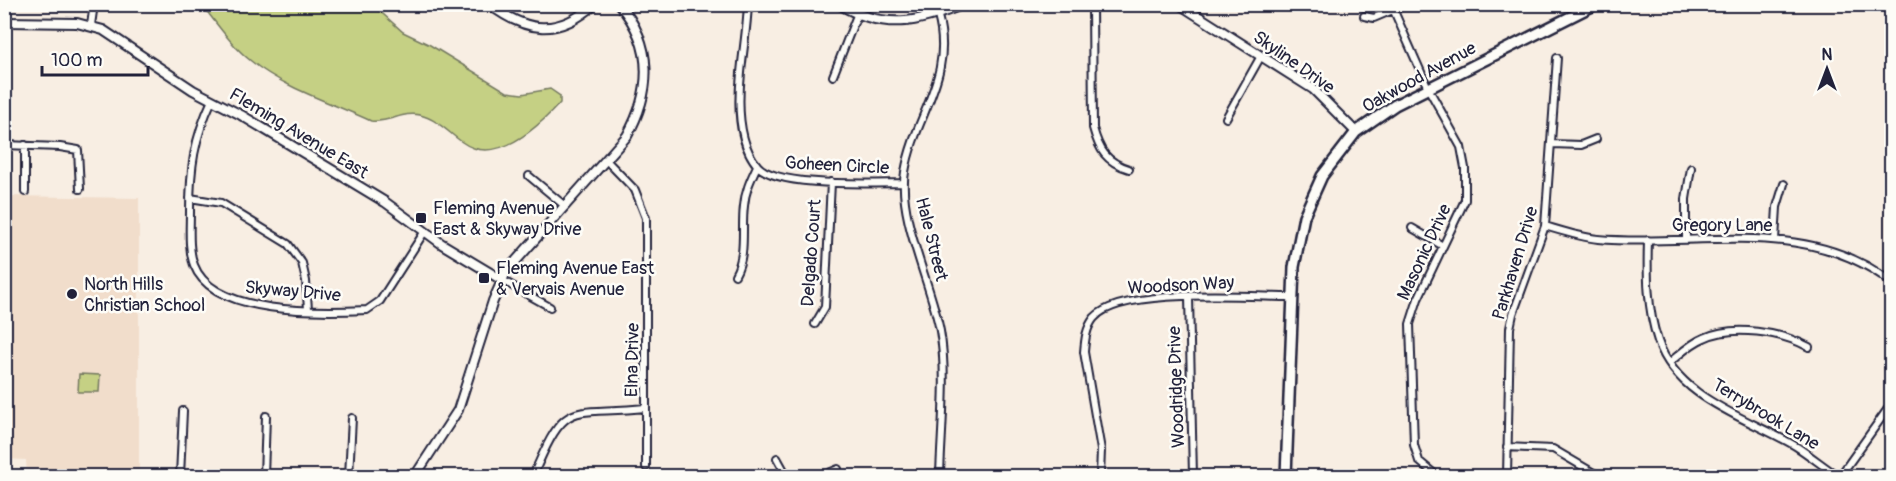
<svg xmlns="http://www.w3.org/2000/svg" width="1896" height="481" viewBox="0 0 1896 481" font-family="Pangolin,sans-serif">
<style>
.built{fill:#f1ddcb}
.green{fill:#c5d084;stroke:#747960;stroke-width:1.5}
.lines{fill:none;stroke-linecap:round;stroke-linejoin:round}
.minor-casing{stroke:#22223b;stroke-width:10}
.tertiary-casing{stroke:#22223b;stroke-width:12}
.secondary-casing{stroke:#22223b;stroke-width:14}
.minor{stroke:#fdfcf7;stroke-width:6}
.tertiary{stroke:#fdfcf7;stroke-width:8}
.secondary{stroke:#fdfcf7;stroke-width:9}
.poi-dot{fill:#22223b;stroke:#fdfcf7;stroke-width:2}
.labels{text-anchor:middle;stroke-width:5;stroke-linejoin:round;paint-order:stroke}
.street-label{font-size:18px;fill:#22223b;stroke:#fdfcf7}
.poi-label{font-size:18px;fill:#22223b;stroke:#fdfcf7;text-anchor:start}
</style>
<rect width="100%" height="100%" fill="#f8eee3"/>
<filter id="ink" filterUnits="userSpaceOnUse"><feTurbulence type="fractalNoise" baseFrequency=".0167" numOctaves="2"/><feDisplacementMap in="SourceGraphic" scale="12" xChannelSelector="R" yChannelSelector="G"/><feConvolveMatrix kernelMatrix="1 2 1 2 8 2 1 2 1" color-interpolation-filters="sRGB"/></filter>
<g filter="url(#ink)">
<path class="built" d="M5,196l134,2v273l-112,5 -1,-16 -21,-1z"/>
<path class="green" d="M202,5h171l30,27 27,13 77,47 15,2 28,-5 10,7v7c-22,24 -64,64 -98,39 -13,-9 -25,-23 -42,-27 -17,-4 -30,8 -49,6 -39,-18 -87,-33 -120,-60 -19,-15 -34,-37 -49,-56z
M79,374l21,1 -1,17h-21z"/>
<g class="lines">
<g class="minor-casing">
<path id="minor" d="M748,4c-1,24 -5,46 -7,69 -3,29 -4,68 16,92 18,23 116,18 147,18
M1092,4l1,124c6,22 13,34 36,41
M1394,11l34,77 33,59 4,21v32l-47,99 -8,25 4,121 5,16 18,15
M938,16c17,61 -23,98 -33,156 -8,44 27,114 35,159 8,43 1,101 0,145
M1364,16l10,2 33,-14
M91,25l3,-21
M833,76l24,-61
M212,100c-18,39 -22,67 -22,111 0,17 -2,38 4,54 19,51 128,47 173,45l13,-9 45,-70
M1226,118l35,-62
M1552,144l29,1 15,-6
M4,145l56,2 18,3 2,39
M606,160l29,30 11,28v249
M529,176l36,30
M25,192v-47
M190,198l31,5 67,41 14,19 4,18 2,28
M1545,226c17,5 35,11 53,13 98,9 210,-24 294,44
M1412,228l31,18
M1686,239v-40l5,-31
M1648,240c-1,33 -1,69 10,101 20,59 91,77 139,106 14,9 27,20 41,29
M1775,240l2,-33 7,-23
M735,275c12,-21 6,-46 9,-69 1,-15 7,-27 13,-40
M502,280l48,27
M1189,297l4,179
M815,324l10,-17 6,-125
M1669,363c11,-9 22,-20 35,-25 29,-14 77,-6 105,9
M1507,447l46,2 46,27
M777,458l10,18
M180,476l3,-65
M264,476l2,-60
M349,476l3,-58
M533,476c34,-80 35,-60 112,-68
M821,476l17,-7
M1100,476l1,-26 -17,-98c1,-12 2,-24 10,-34 26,-31 157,-21 198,-21
M1507,476l3,-148 3,-14 32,-88 12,-168
M1840,476l52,-73"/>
</g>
<g class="tertiary-casing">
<path id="tertiary" d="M489,4c38,29 69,33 106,0
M839,4c45,27 80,19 125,0
M1179,4l134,85 43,43
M4,22l73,1 26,7 90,60 48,25 144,87 57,42 60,36
M415,476l43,-66 35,-109 13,-29 121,-136c25,-45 27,-91 -8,-132"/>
</g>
<g class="secondary-casing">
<path id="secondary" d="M1286,476l8,-209 10,-51 18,-40 34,-44 39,-27 201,-101"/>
</g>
<use href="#minor" class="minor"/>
<use href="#tertiary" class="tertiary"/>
<use href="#secondary" class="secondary"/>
</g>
</g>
<g class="poi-dot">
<rect x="415" y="212" width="12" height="12" rx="3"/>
<rect x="478" y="272" width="12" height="12" rx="3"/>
<circle cx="72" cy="294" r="6"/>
</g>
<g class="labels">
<g class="street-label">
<text transform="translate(1294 62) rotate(35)" y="6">Skyline Drive</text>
<text transform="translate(1419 77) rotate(-29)" y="6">Oakwood Avenue</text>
<text transform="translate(299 133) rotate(31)" y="6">Fleming Avenue East</text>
<text transform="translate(837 165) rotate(3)" y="6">Goheen Circle</text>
<text x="1722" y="231">Gregory Lane</text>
<text transform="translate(932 239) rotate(76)" y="6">Hale Street</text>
<text transform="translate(1424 252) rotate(-65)" y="6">Masonic Drive</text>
<text transform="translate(811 253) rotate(-86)" y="6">Delgado Court</text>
<text transform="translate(1515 263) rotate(-73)" y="6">Parkhaven Drive</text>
<text transform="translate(1181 285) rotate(-3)" y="6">Woodson Way</text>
<text transform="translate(293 291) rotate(5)" y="6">Skyway Drive</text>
<text transform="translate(632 360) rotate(-89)" y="6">Elna Drive</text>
<text transform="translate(1176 387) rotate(-92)" y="6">Woodridge Drive</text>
<text transform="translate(1766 414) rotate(31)" y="6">Terrybrook Lane</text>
</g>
<g class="poi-label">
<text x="433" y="214">Fleming Avenue<tspan x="433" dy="21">East &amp; Skyway Drive</tspan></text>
<text x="496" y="274">Fleming Avenue East<tspan x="496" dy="21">&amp; Vervais Avenue</tspan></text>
<text x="84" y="290">North Hills<tspan x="84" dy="21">Christian School</tspan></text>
</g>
</g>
<rect width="1896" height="481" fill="none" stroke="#fdfcf7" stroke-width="24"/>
<rect x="12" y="12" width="1872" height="457" fill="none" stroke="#22223b" stroke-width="2" filter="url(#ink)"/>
<g transform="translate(1827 69)" stroke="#fdfcf7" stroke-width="4.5" paint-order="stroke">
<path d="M0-4.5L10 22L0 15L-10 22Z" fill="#22223b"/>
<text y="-9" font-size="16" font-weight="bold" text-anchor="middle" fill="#22223b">N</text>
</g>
<path d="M42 66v9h106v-9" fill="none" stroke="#22223b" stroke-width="3"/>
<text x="51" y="66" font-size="18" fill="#22223b" stroke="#fdfcf7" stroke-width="4.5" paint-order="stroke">100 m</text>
</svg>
